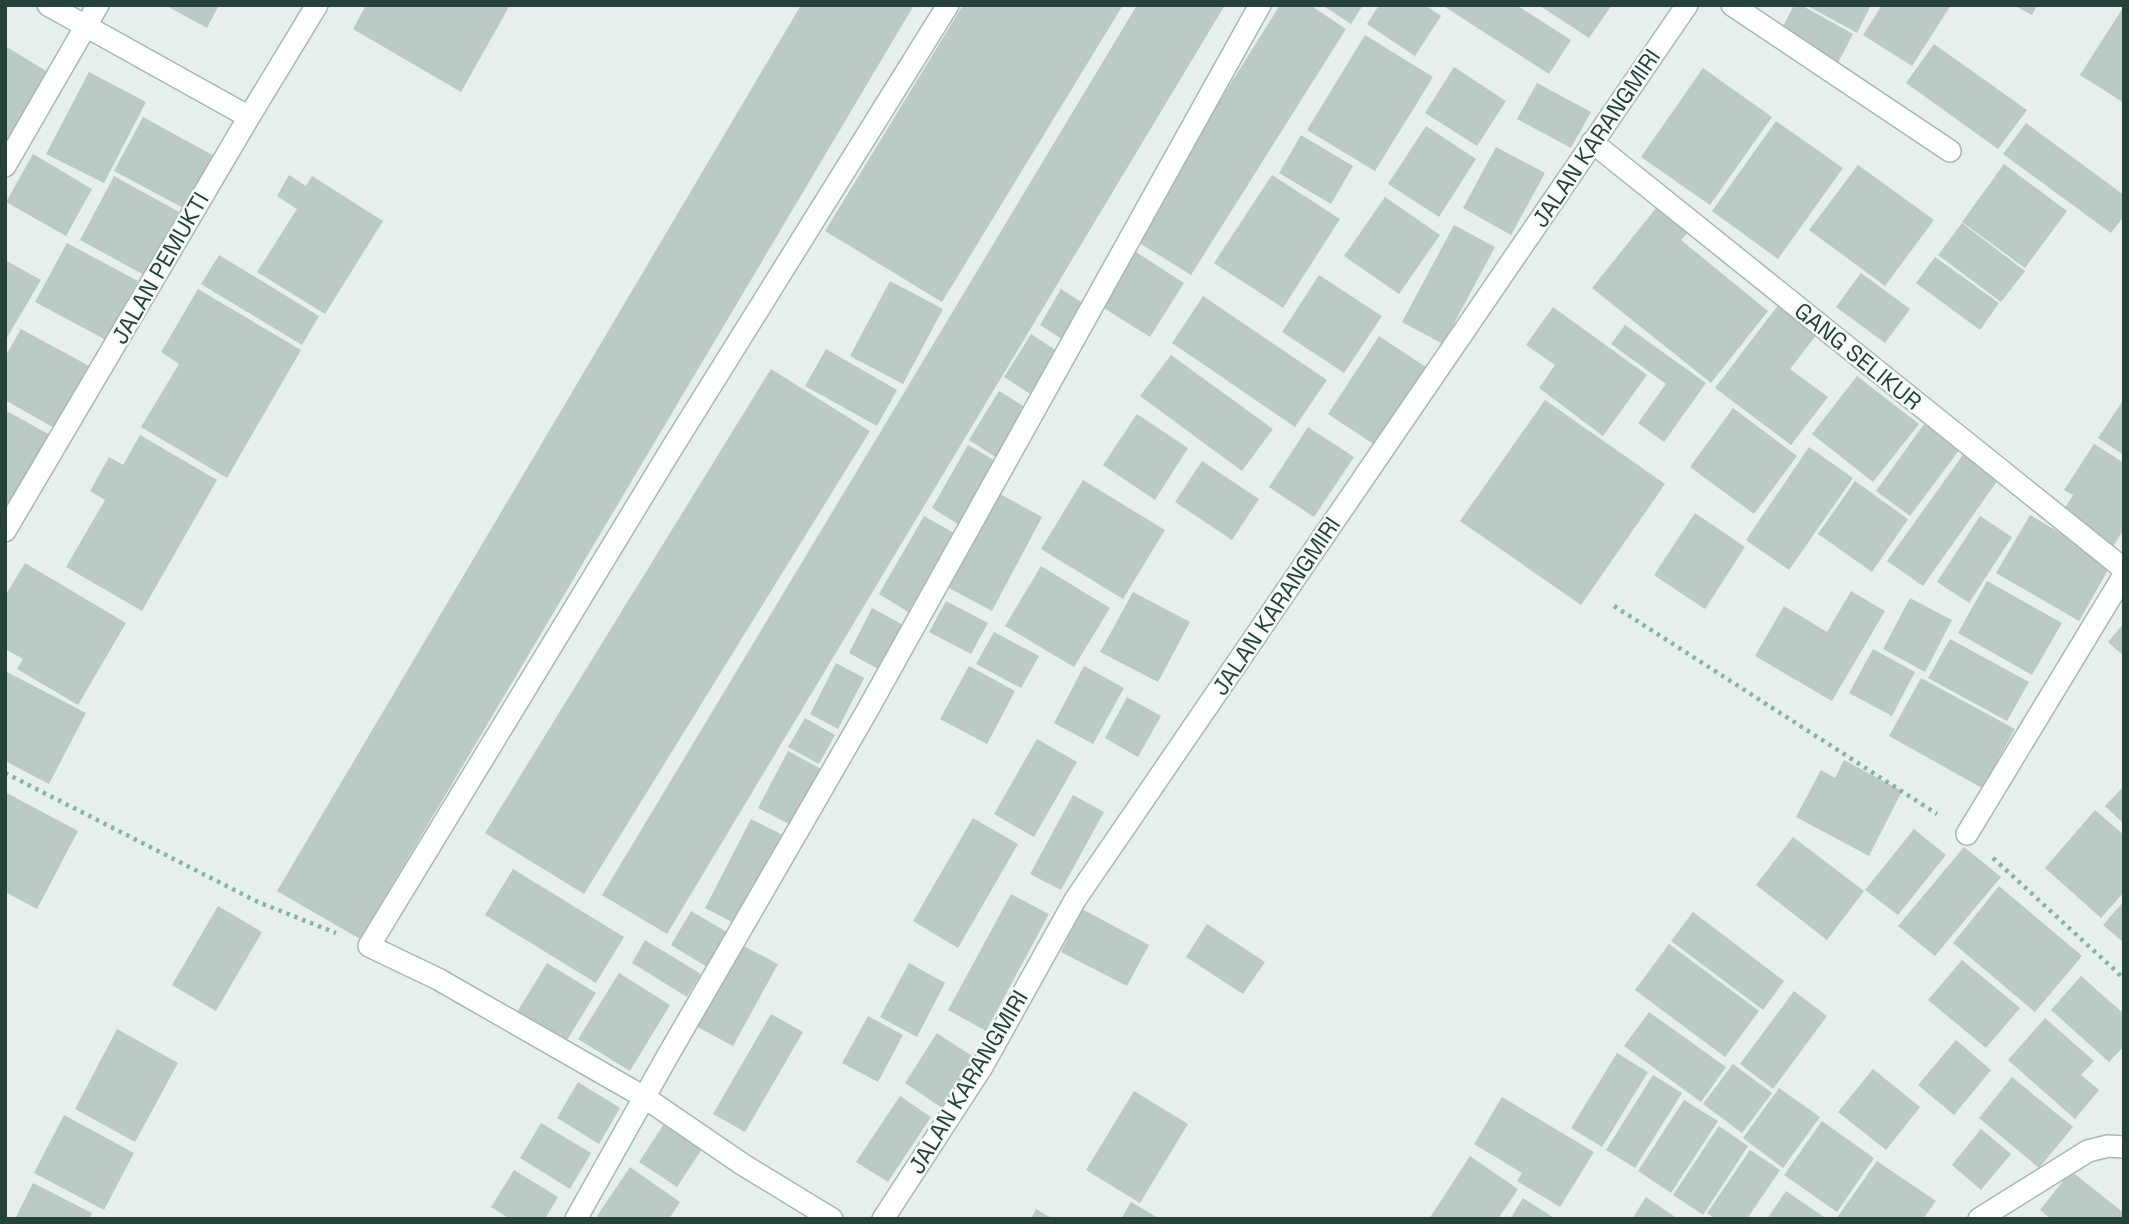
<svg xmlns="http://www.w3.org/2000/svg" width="2129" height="1224" viewBox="0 0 2129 1224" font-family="'Space Grotesk',sans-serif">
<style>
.building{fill:#bbcac4}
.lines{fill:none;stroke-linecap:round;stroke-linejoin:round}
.minor-casing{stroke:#a8b8b2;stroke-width:24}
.path{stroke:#86b3a5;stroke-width:4.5;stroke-dasharray:3.5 5;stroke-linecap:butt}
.minor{stroke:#fff;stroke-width:21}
.labels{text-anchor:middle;stroke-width:5;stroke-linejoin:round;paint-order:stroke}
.street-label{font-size:23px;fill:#24423a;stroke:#f7fbf9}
</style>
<rect width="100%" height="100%" fill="#e6efeb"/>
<path class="building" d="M165,5h54l-12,23z
M366,5h144l-49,87 -108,-63z
M801,5h113l-554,934 -83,-48z
M963,5h160l-181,297 -117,-71z
M1137,5h88l-558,929 -65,-39z
M1280,5h30l36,24 -155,246 -58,-36z
M1322,5h41l-12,19z
M1379,5h46l16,11 -26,40 -48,-32z
M1442,5h74l55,35 -22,34z
M1539,5h73l-23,33z
M1794,5h7l52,29 -15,29 -58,-31z
M1806,5h65l-14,28z
M1882,5h69l-39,61 -49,-31z
M2013,5h24l-5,10z
M2124,6v97l-44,-28z
M1365,35l68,42 -58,94 -68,-41z
M1934,44l93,66 -29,39 -92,-66z
M5,46l51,31 -51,84z
M1454,67l52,34 -29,45 -52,-33z
M1703,68l69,49 -62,88 -69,-48z
M89,72l57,30 -42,81 -58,-29z
M1537,83l54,29 -20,36 -54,-29z
M143,117l75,41 -29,53 -75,-40z
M1776,121l67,47 -65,91 -66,-48z
M2026,123l98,72v21l-13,17 -108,-79z
M1426,126l50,33 -37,58 -51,-33z
M1301,135l52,31 -22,38 -52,-31z
M1496,147l49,26 -34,62 -48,-27z
M33,154l59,35 -26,47 -60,-34z
M2004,164l63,47 -42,57 -63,-46z
M1858,165l76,55 -49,66 -76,-56z
M289,175l17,11 6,-10 71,45 -58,93 -68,-42 40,-63 -20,-13z
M1272,175l68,44 -57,89 -69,-45z
M114,176l65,36 -35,63 -64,-35z
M1385,197l55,38 -41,59 -55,-38z
M1660,203l32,25 -11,12 87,71 -57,72 -119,-95z
M1962,223l63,48 -24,31 -63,-47z
M1454,225l41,22 -52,97 -41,-22z
M67,243l71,38 -32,59 -71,-38z
M1133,250l51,33 -34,54 -51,-32z
M219,255l100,61 -17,29 -101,-61z
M1935,257l64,46 -19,27 -64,-47z
M5,260l36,20 -36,61z
M1861,273l49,36 -25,34 -49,-36z
M1319,275l63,41 -38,57 -62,-41z
M890,281l53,28 -40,75 -53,-28z
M198,289l103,61 -74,128 -86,-51 38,-63 -18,-12z
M1061,289l25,16 -21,36 -25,-16z
M1203,296l124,84 -32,47 -123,-84z
M1782,300l39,29 -31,40 38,28 -37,48 -76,-57z
M1553,307l94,68 -44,61 -64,-48 16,-23 -29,-20z
M1625,325l81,58 -42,59 -26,-19 28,-39 -55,-40z
M21,329l70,38 -35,62 -51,-29v-43z
M1031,334l29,19 -28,42 -28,-18z
M1379,336l47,31 -51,78 -47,-31z
M826,349l71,41 -20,36 -72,-40z
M1171,355l102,74 -31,42 -102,-75z
M771,369l99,62 -286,463 -99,-61z
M1857,376l62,48 -46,58 -61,-48z
M999,391l29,18 -31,49 -28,-18z
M2124,399v56l-26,-17z
M1545,400l120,84 -84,121 -121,-84z
M1733,408l64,48 -43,58 -64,-47z
M5,410l45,25 -45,78z
M1137,414l51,34 -33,52 -52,-35z
M1924,424l36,25 -50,67 -34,-25z
M1308,427l46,30 -40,60 -45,-30z
M140,435l77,45 -75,131 -76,-44 39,-67 -15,-9 19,-34 14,8z
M2094,444l30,19v66l-11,18 -52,-33 12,-19 -9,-5z
M968,445l31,18 -36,64 -31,-19z
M1809,447l44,31 -64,92 -43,-30z
M1965,452l35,25 -77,109 -36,-25z
M1202,461l57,38 -27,41 -57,-38z
M1083,480l82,50 -42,69 -82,-50z
M1855,481l53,38 -36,53 -54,-38z
M1000,494l42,23 -50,94 -43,-23z
M1695,513l50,34 -40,62 -51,-34z
M2030,515l82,48 -33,58 -83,-48z
M924,516l30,17 -46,79 -29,-18z
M1980,516l32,21 -43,66 -32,-21z
M25,563l101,60 -48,82 -61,-36 6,-10 -18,-10v-53z
M1041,566l69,42 -36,59 -69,-41z
M1987,581l75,42 -30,52 -74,-42z
M1851,591l34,20 -53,90 -77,-45 29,-50 43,26z
M1133,592l57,30 -32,60 -58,-30z
M1910,598l42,22 -27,52 -42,-23z
M946,601l42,22 -17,31 -42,-22z
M872,608l33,18 -25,44 -31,-17z
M2124,623v33l-16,-14z
M994,632l45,24 -18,32 -45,-24z
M1950,639l79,43 -22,39 -79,-43z
M1873,649l42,23 -23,44 -43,-23z
M836,663l28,15 -26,51 -28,-15z
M969,666l46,25 -28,53 -47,-25z
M1084,666l40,22 -31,56 -39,-21z
M5,671l81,42 -37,71 -44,-23z
M1921,678l94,51 -33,59 -93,-52z
M1127,697l34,19 -23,41 -33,-19z
M805,718l30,17 -16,29 -31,-17z
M1037,739l40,23 -43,75 -40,-23z
M788,751l33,18 -30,56 -33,-17z
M1844,760l58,31 -33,65 -73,-39 25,-47 14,8z
M2124,786v38l-19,-18z
M5,792l73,39 -41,78 -32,-17z
M1073,795l31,17 -43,78 -31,-16z
M2095,810l29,25v57l-23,26 -56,-50z
M973,818l45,26 -60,104 -45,-27z
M751,819l32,16 -47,89 -31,-16z
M1914,829l32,26 -48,60 -33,-25z
M1793,837l71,54 -37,49 -71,-55z
M1964,847l37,30 -66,79 -37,-30z
M513,869l111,68 -28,46 -111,-68z
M1999,886l83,70 -47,56 -82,-69z
M1011,894l38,20 -63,117 -38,-21z
M2124,901v42l-21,-18z
M218,906l44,26 -46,79 -44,-26z
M1082,909l67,36 -22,41 -66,-34z
M691,911l41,24 -20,35 -41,-25z
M1693,912l91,69 -21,29 -92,-69z
M1207,924l58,38 -22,32 -57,-37z
M645,940l56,34 -14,23 -55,-34z
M738,943l40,21 -45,82 -39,-21z
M1669,944l90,67 -34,46 -90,-67z
M1962,960l58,48 -34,40 -58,-48z
M547,963l49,30 -31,50 -49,-29z
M909,963l36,20 -28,54 -37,-20z
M619,973l51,32 -40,66 -52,-32z
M2081,976l43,38v32l-15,16 -58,-52z
M1794,991l33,25 -54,73 -33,-25z
M1649,1012l77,55 -25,35 -77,-56z
M771,1014l32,18 -58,100 -32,-18z
M868,1016l35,19 -25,47 -36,-19z
M2045,1018l49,43 -13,14 18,15 -24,29 -67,-59z
M117,1029l61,34 -43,79 -60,-33z
M937,1033l38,25 -33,50 -37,-25z
M1956,1040l35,30 -37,45 -36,-30z
M1617,1053l31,19 -46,75 -31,-19z
M1733,1064l39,29 -30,40 -39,-29z
M1873,1069l47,38 -34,43 -48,-38z
M1653,1075l29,18 -47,75 -29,-18z
M2012,1077l61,50 -34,41 -60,-50z
M578,1082l42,26 -21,36 -42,-26z
M1779,1088l41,29 -37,51 -40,-30z
M1134,1091l54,33 -48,79 -54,-33z
M900,1096l31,21 -43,65 -32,-20z
M1502,1097l92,55 -34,55 -43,-26 5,-8 -48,-29z
M1684,1100l34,21 -47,72 -33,-22z
M64,1115l70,38 -30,57 -70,-37z
M1822,1121l52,37 -37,54 -53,-37z
M541,1123l50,30 -21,36 -50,-31z
M664,1124l38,25 -25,38 -38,-25z
M1719,1126l29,20 -45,69 -30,-20z
M1981,1129l30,25 -30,36 -29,-25z
M1750,1150l30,20 -33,49h-32l-8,-6z
M1470,1156l48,33 -20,30h-69z
M1877,1161l59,40 -13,18h-87z
M630,1167l50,35 -11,17h-68l-4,-3z
M514,1170l44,27 -13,22h-35l-19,-12z
M2071,1171l53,42v6h-73l-11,-9z
M33,1183l59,30 -3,6h-74z
M1786,1191l41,28h-60z
M1646,1197l32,22h-46z
M1523,1198l33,21h-46z
M1131,1202l29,17h-39z
M1036,1209l17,10h-22z"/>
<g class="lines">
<g class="minor-casing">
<path id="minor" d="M48,5l201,112
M1732,5l218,146
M1592,142l532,427
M5,166l93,-161
M5,531l244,-414 68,-112
M1967,834l157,-259
M576,1219l91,-162 200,-346 393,-706
M832,1219l-90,-55 -98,-67 -206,-118 -69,-33 303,-498 276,-443
M883,1219l99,-152 93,-167 612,-895
M1979,1219l109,-68 20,-5 16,1"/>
</g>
<path class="path" d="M1614,606l323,208
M5,773l253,129 78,31
M1993,858l125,115 6,7"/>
<use href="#minor" class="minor"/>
</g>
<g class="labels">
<g class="street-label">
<text transform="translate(1596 138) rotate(-56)" y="8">JALAN KARANGMIRI</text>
<text transform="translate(160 268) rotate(-60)" y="8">JALAN PEMUKTI</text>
<text transform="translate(1858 356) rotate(39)" y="8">GANG SELIKUR</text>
<text transform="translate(1276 606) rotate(-56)" y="8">JALAN KARANGMIRI</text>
<text transform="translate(968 1082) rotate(-59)" y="8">JALAN KARANGMIRI</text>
</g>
</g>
<rect width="2129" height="1224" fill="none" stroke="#24423a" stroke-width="14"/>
</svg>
